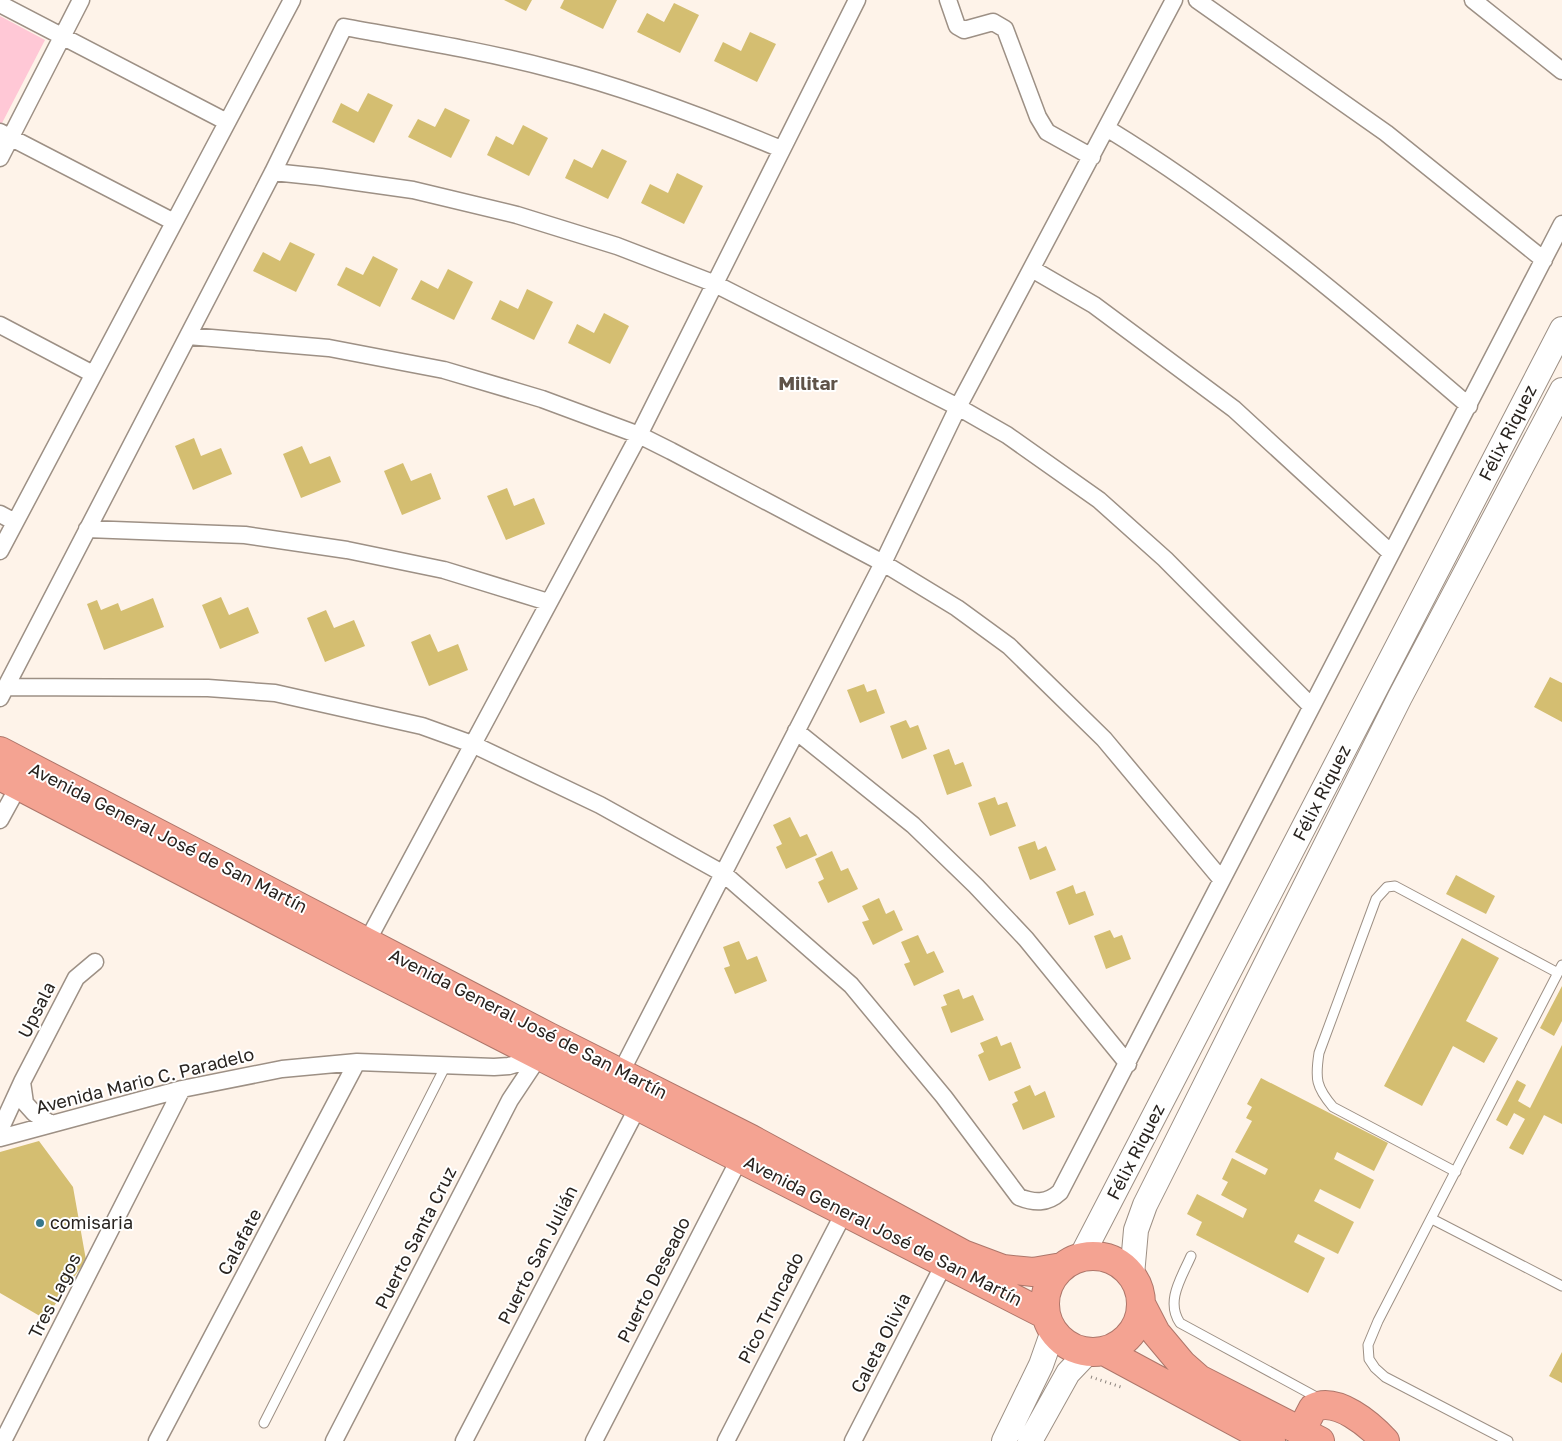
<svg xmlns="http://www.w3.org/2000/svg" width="1562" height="1441" viewBox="0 0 1562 1441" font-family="'Golos Text',sans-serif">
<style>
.green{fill:#ffc8d6}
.building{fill:#d4be71}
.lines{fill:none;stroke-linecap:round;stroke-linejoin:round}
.lane-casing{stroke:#9d9085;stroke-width:11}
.street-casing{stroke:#9d9085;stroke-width:19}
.secondary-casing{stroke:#9d9085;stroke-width:26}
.highway-casing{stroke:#ad766a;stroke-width:30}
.path{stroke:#8a827c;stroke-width:3;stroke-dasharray:1 4;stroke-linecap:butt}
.lane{stroke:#fff;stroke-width:9}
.street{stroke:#fff;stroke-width:16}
.secondary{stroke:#fff;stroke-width:24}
.highway{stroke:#f4a392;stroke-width:28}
.poi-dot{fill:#37788b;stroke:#fff;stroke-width:2}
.labels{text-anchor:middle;stroke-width:4;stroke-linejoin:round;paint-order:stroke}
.street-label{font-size:18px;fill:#28231f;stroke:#fff}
.poi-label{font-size:18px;fill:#28231f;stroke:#fff;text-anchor:start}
.neighbourhood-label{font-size:19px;font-weight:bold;fill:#5f5349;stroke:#fff}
</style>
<rect width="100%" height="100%" fill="#fef3e9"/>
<path class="green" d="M0,16l45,24 -44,85 -1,-1z"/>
<path class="building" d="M504,0h28l-6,11z
M564,0h53l-14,29 -43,-21z
M674,3l25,12 -19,38 -43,-21 10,-19 17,9z
M750,32l26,12 -19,38 -43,-21 9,-19 18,9z
M368,93l25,12 -19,38 -42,-21 9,-19 17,9z
M445,108l25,12 -19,38 -43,-21 10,-18 17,8z
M523,125l25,13 -19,38 -42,-21 9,-19 17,9z
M602,149l25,12 -19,38 -43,-21 9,-19 18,9z
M677,173l26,13 -19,38 -43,-21 9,-19 18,9z
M290,242l25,12 -19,38 -43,-21 10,-19 17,9z
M373,256l25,13 -18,38 -43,-22 9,-18 17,8z
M448,269l25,13 -19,38 -43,-21 10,-19 17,9z
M527,289l26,13 -19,38 -43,-21 9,-19 18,9z
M604,313l25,13 -19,38 -42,-21 9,-19 17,9z
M194,438l7,18 20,-8 11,26 -39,16 -18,-44z
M302,446l8,18 20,-8 11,26 -40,16 -18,-44z
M403,463l8,18 20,-8 10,26 -39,16 -18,-44z
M507,488l7,18 20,-8 11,26 -39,16 -19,-44z
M221,597l8,18 19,-8 11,26 -39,16 -18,-44z
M153,598l11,29 -60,23 -17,-46 10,-4 4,10 17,-7 3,8z
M326,610l8,18 20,-8 11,26 -40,16 -18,-44z
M430,634l8,18 20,-8 10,26 -39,16 -18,-44z
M1550,677l12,6v39l-28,-15z
M864,684l3,8 9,-3 9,24 -25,10 -13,-33z
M906,720l4,8 8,-3 9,24 -25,10 -12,-33z
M949,749l6,16 8,-3 9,24 -25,9 -14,-40z
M995,797l3,8 9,-3 9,24 -26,10 -12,-33z
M790,817l10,20 7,-3 10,21 -31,14 -10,-22 6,-3 -9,-19z
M1035,841l3,9 8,-4 10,24 -26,10 -12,-33z
M832,851l9,20 7,-3 10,21 -30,14 -10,-21 6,-3 -9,-20z
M1456,875l39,21 -9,18 -40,-20z
M1073,885l3,9 9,-3 9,24 -25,10 -13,-33z
M879,898l7,16 8,-4 9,20 -30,15 -11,-23 7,-2 -7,-14z
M1110,930l4,8 8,-3 9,24 -25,10 -12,-33z
M918,935l9,19 7,-3 10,21 -30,14 -10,-22 6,-2 -9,-20z
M1462,938l37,20 -33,63 32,17 -14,25 -31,-17 -31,60 -38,-20z
M739,941l8,19 10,-4 10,25 -32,13 -11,-26 6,-2 -7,-19z
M1562,986v35l-8,15 -14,-8z
M959,989l4,10 10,-4 11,25 -33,13 -10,-26 6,-2 -4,-10z
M997,1036l4,10 10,-4 10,26 -32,13 -11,-26 6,-3 -4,-9z
M1562,1045v79l-18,-9 -21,40 -14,-7 16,-29 -11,-6 -7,13 -11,-6 21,-40 9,5 -8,16 12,7z
M1261,1078l127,65 -14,28 -37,-19 -3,7 40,21 -14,29 -40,-20 -6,12 40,21 -16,32 -40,-20 -4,8 31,16 -17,35 -112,-58 6,-13 -15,-8 10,-20 46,24 4,-9 -26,-14 7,-13 -6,-3 10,-21 33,17 3,-6 -33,-17 17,-31 -6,-3 6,-11 -5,-3z
M1030,1085l5,11 10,-5 10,26 -32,13 -11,-26 6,-3 -4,-9z
M39,1141l34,46 13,73 -41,59 -45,-26v-141z
M1562,1352v31l-13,-7z"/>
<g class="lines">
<g class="lane-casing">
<path id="lane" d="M1456,1172l-123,-65c-17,-20 -18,-28 -14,-54l57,-154 11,-12 8,-1 163,87
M1432,1219l130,67
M1191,1256c-9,21 -26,45 -11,67l140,76
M264,1423l182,-358
M1508,1441l-123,-64 -10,-9 -6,-9 -1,-14 10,-24 184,-356"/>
</g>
<g class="street-casing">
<path id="street" d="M948,0l9,26 7,4 29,-8 12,7 33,88 9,15 45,25
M1197,0l189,133 158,127
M1473,0l89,71
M0,4l227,118
M1108,129c129,79 246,178 361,277
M0,132l174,90
M0,158l81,-158
M273,172l48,5 92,13 104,25 100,31 96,37 245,124 49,28 92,65 66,59 146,147
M1032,269l62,36 140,104 157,144
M0,325l93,49
M188,336l141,12 115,22 98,29 97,36 32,16 212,112 74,45 52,38 95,93 117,140
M0,514l15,8
M87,529l158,6 102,15 97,20 104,32
M0,551l292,-551
M6,687l202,1 67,5 147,33 50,18 128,61 124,69 127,111 93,112 75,100c15,6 28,7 41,-5l502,-968
M0,698l273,-526 71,-145c70,13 140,24 208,42 76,19 157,50 229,80
M796,731l117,94 63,61 50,53 102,125
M0,820l23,-42
M363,949l276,-514 218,-435
M621,1072l262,-509 75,-156 216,-407
M51,1124l-17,-11 -9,-10 -3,-21 54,-104 19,-16
M0,1130l22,-48
M0,1138l182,-49 100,-20 75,-7 137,5 15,-1 33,-10
M3,1441l179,-352
M157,1441l200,-379
M334,1441l176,-341 30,-45
M464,1441l178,-342
M594,1441l149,-289
M726,1441l122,-236
M853,1441l91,-177"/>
</g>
<g class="secondary-casing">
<path id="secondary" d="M1081,1257l481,-928
M1132,1275l4,-45 9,-25 255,-508 162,-307
M1004,1441l37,-76 12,-34
M1030,1441l38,-68 20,-21"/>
</g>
<g class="highway-casing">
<path id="highway" d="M0,751l549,286 202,102 212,115 40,15 30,3 29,-5
M0,776l356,186 690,353
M1045 1304a48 48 0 1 1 96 0a48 48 0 1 1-96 0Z
M1141,1304l15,29 26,31 17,15 121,62
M1104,1351l167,90
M1301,1431l12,-23c24,-12 57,17 72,33"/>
</g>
<path class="path" d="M1091,1377l30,10"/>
<use href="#lane" class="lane"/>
<use href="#street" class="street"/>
<use href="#secondary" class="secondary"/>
<use href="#highway" class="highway"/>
</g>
<circle class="poi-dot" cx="40" cy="1223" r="5"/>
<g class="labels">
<g class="street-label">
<text transform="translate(1508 433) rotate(-63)" y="6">Félix Riquez</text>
<text transform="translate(1322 793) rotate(-63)" y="6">Félix Riquez</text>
<text transform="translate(168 838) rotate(27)" y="6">Avenida General José de San Martín</text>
<text transform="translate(37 1010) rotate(-63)" y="6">Upsala</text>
<text transform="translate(528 1024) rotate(27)" y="6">Avenida General José de San Martín</text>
<text transform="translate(145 1081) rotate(-14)" y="6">Avenida Mario C. Paradelo</text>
<text transform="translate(1136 1152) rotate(-63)" y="6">Félix Riquez</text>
<text transform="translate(883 1231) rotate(27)" y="6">Avenida General José de San Martín</text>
<text transform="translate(416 1238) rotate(-63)" y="6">Puerto Santa Cruz</text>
<text transform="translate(240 1242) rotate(-62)" y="6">Calafate</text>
<text transform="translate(538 1255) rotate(-63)" y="6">Puerto San Julián</text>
<text transform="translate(654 1280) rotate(-63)" y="6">Puerto Deseado</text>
<text transform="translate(55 1296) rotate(-63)" y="6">Tres Lagos</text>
<text transform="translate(771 1308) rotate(-63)" y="6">Pico Truncado</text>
<text transform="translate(881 1343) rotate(-63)" y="6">Caleta Olivia</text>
</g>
<g class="poi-label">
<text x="50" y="1229">comisaria</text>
</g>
<g class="neighbourhood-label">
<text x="808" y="390">Militar</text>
</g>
</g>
</svg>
